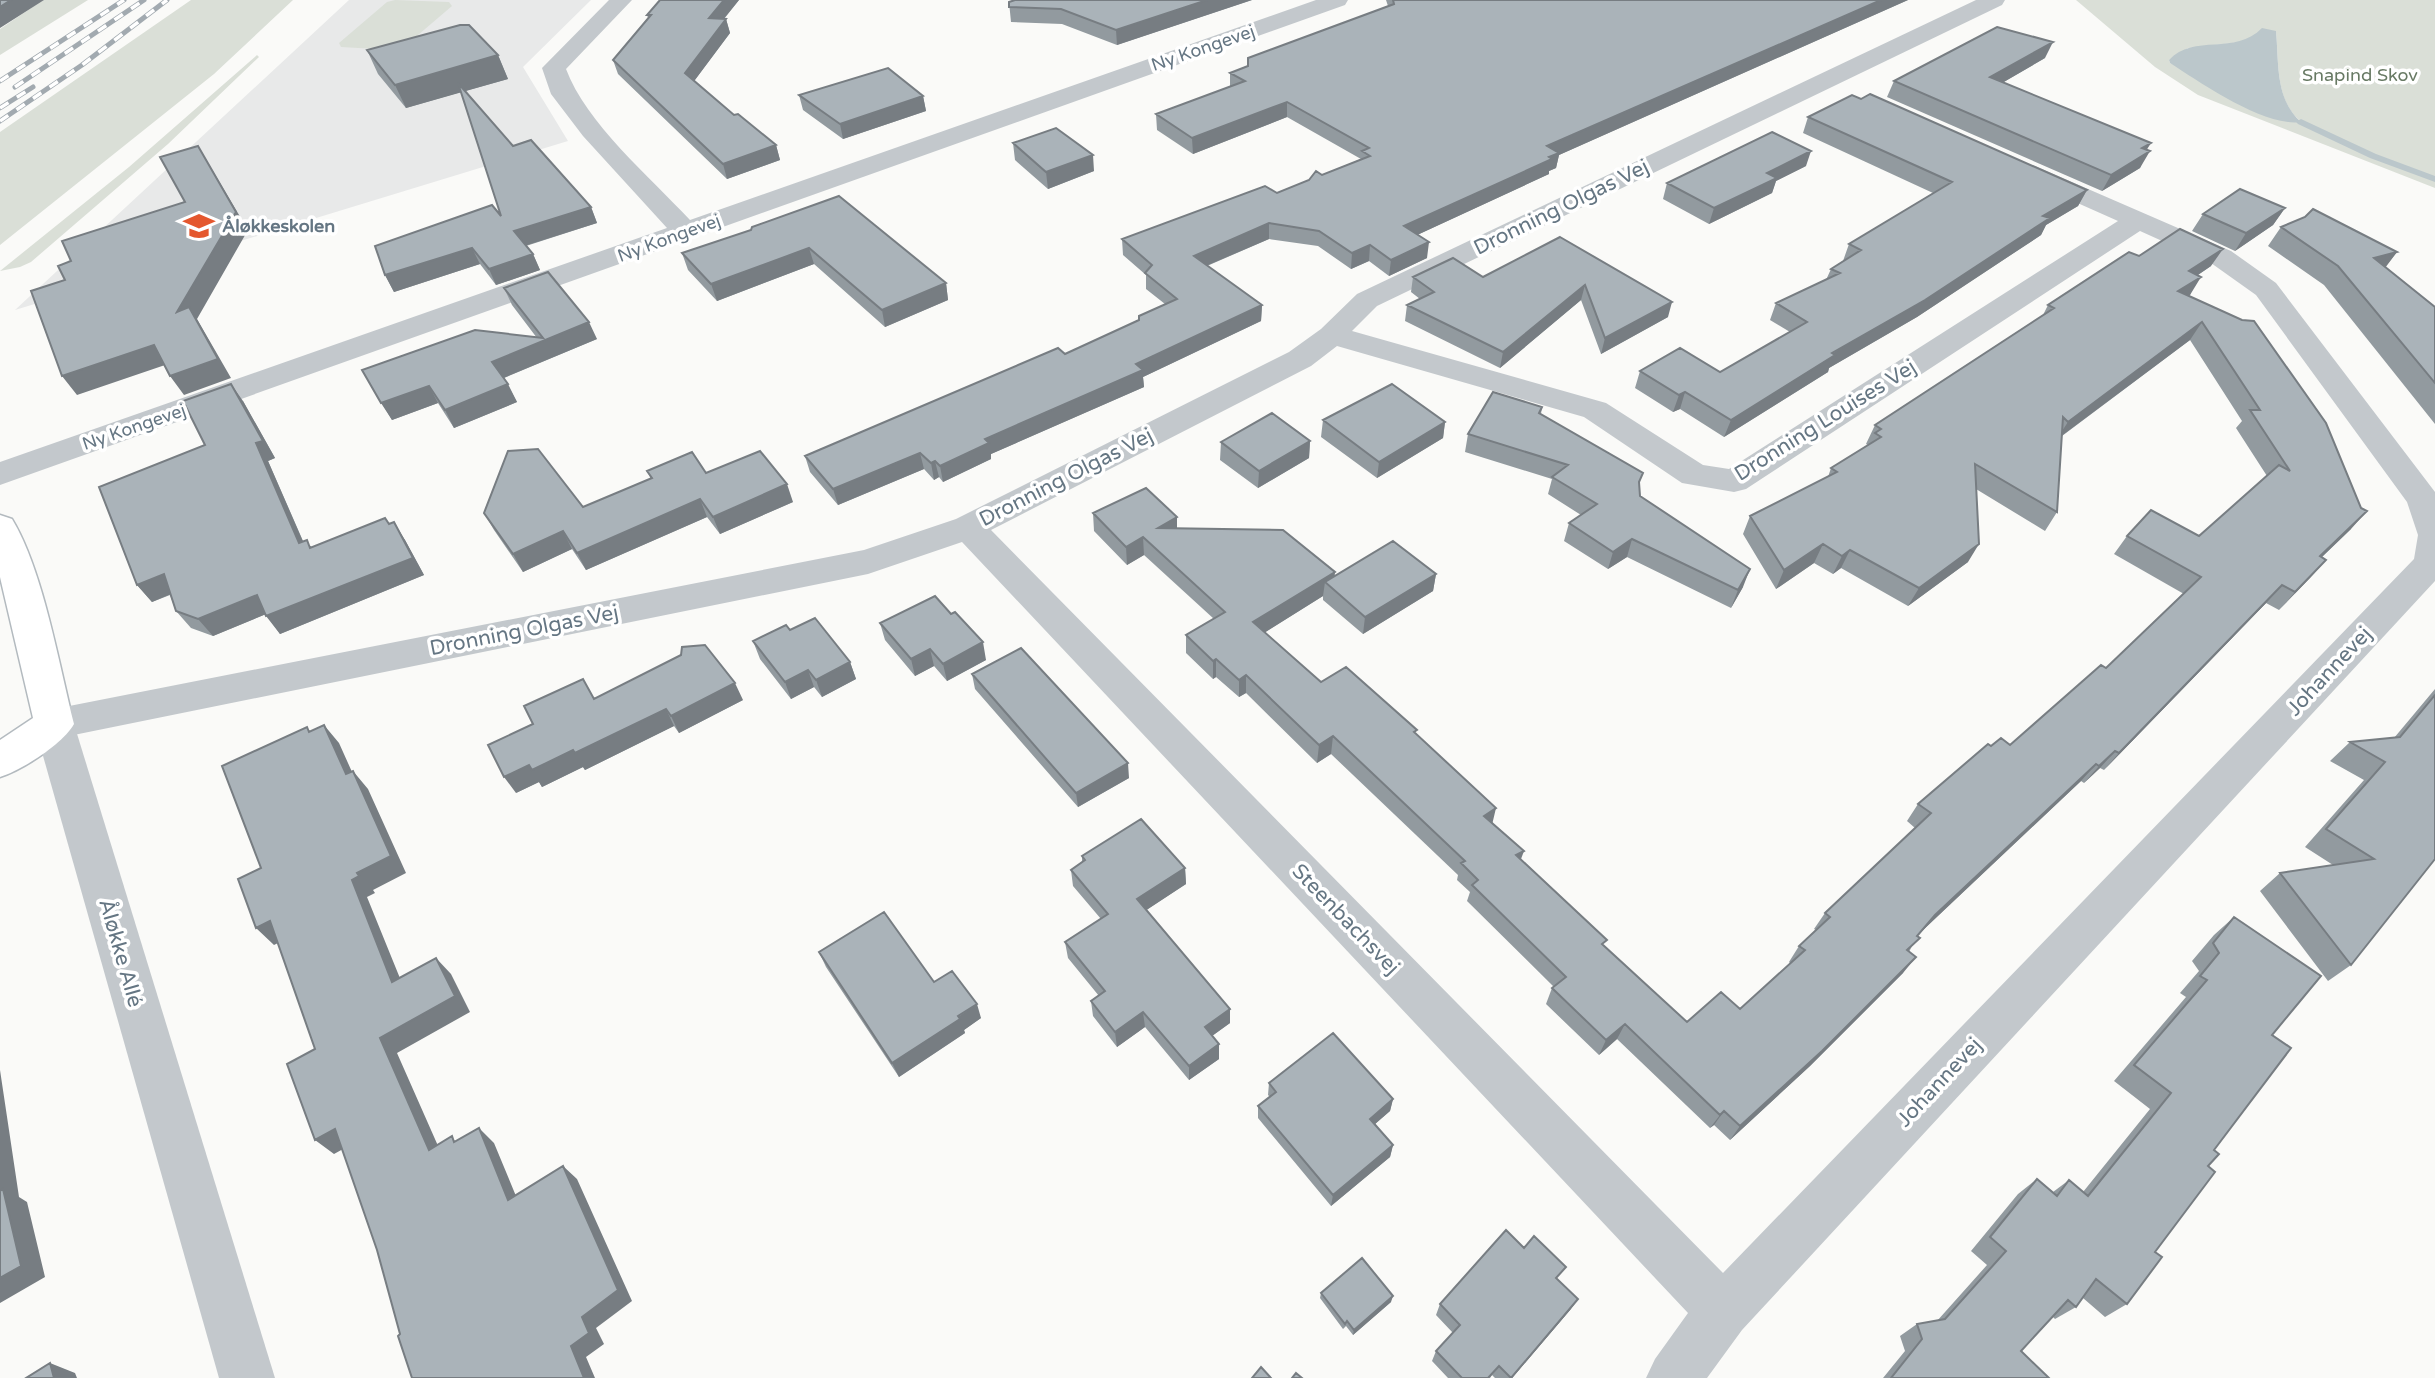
<svg xmlns="http://www.w3.org/2000/svg" width="2435" height="1378" viewBox="0 0 2435 1378" font-family="'Varela Round',sans-serif">
<style>
.built{fill:#e8e9e9}
.green{fill:#dadfd7;fill-rule:evenodd}
.water{fill:#bbc7cb}
.lines{fill:none;stroke-linecap:round;stroke-linejoin:round}
.stream{fill:#bbc7cb;fill-rule:evenodd}
.secondary-casing{stroke:#b3babf;stroke-width:3}
.minor{fill:#c3c8cc;fill-rule:evenodd}
.tertiary{fill:#c3c8cc;fill-rule:evenodd}
.secondary{fill:#fff;fill-rule:evenodd}
.rail-casing{stroke:#a2aab0;stroke-width:5}
.rail{stroke:#fff;stroke-width:3.5;stroke-dasharray:10;stroke-linecap:butt}
.wall{fill:#929a9f}
.shaded-wall{fill:#777d82}
.building{fill:#aab3b9;stroke:#777d82;stroke-width:2}
.labels{text-anchor:middle;stroke-width:7;stroke-linejoin:round;paint-order:stroke}
.far-street-label{font-size:18px;fill:#657683;stroke:#fff}
.far-park-label{font-size:18px;fill:#687a64;stroke:#fff}
.far-poi-label{font-size:18px;font-weight:bold;fill:#657683;stroke:#fff;text-anchor:start}
.street-label{font-size:21px;fill:#657683;stroke:#fff}
</style>
<rect width="100%" height="100%" fill="#fafaf8"/>
<path class="built" d="M349,0h242l-68,67 45,74 -553,169z"/>
<path class="green" d="M43,0h45l-88,55v-26z
M191,0h102l-79,74 -214,171v-113z
M395,0l54,2 3,4 -48,41 -11,3 -52,-3 -2,-4 48,-41z
M2076,0h359v188l-237,-93 -43,-28zM2276,31c3,31 -1,68 24,90l-130,-58 -1,-3 19,-12 54,-6z
M257,55l2,2 -91,87 -137,118 -11,5 -20,4 129,-104z"/>
<path class="water" d="M2262,28l14,3c3,32 -1,68 25,91 -37,5 -100,-39 -131,-59l-1,-3c25,-27 66,-4 93,-32z"/>
<g class="lines">
<path class="stream" d="M2301,119l75,35 59,22v6l-65,-24 -72,-34 -2,-2z"/>
<g class="secondary-casing">
<path id="secondary" d="M0,515l12,4c31,51 47,146 62,205 -11,20 -52,46 -74,53v-37l33,-22 -33,-141z"/>
</g>
<path class="minor" d="M609,0h23l-66,69c20,54 84,108 124,151l626,-220h32l-3,5 -1345,480v-23l667,-234 -84,-92 -32,-42 -9,-26z
M1976,0h29l-3,5 -625,301 -25,25 254,72 97,62 26,4 389,-248 -92,-41 -4,-6 4,-6 9,-2 196,85 45,32 159,209v89l-693,749 -35,48h-61l9,-19 33,-46 -726,-771 -94,32 -814,165 -14,-4 -6,-11 6,-11 14,-4 810,-159 92,-31 333,-167 32,-23 36,-35zM2140,231l71,32 45,32 151,207 11,33 -4,24 -691,714 -732,-743 320,-164 26,-20 247,71 98,66 52,9 12,-3z"/>
<path class="tertiary" d="M54,709l14,4 6,11 201,654h-56l-185,-654 6,-11z"/>
<use href="#secondary" class="secondary"/>
<g class="rail-casing">
<path id="rail" d="M0,81l124,-81
M15,87l129,-87
M0,108l33,-21
M0,121l82,-56 85,-65"/>
</g>
<use href="#rail" class="rail"/>
</g>
<path class="wall" d="M660,0h79l-15,19h2l4,14 -36,48 40,34 42,30 4,15 -53,19 -109,-105 -5,-14 35,-42 -1,-3z
M1252,0l-135,45 -55,-21 -51,-2 -2,-20z
M1386,0h522l-349,155 -3,13 -7,3v3l-132,61 10,23 -38,18 -20,-15 -18,8 -33,-23 -49,-7 -62,27 55,39 -1,16 -118,56 1,10 -153,67v5l-48,23 -4,-5 -5,3 -10,-11 -86,36 -28,-33 -5,-16 260,-102 74,-34 26,-16 -19,-15v-14l-23,-20 -1,-16 155,-46 84,-34 -74,-42 -94,37 -36,-24 -1,-16 74,-27v-14l158,-67z
M367,50l131,5 10,24 -43,12 48,55 78,61 6,16 -71,23 7,8 7,16 -44,15 -16,-21 -86,28 -9,-17 116,-59 -40,-124 -55,16 -28,-34z
M2045,58l-43,25 145,67 -7,18 -38,23 -215,-94 7,-16z
M799,95l124,1 3,15 -83,28 -40,-29z
M1808,117l279,73 -9,16 -32,19 -5,10 -124,82 -88,51 -1,4 -104,65 -44,-28 -7,3 -38,-24 5,-17 80,1 70,-40 -20,-12 6,-17 50,-23 5,-11 12,-8 6,-17 84,-51 -130,-60z
M1013,143l81,28 -46,18 -33,-29z
M1806,166l-30,15 -4,12 -63,31 -46,-25 4,-16z
M2285,208l-12,17 -38,26 -43,-20 11,-17z
M2281,227l116,25 -12,15 50,40v117l-111,-139 -56,-39z
M751,230l195,53 2,17 -63,27 -71,-63 -97,37 -29,-31 -6,-17z
M1560,237l108,80 -67,37 -20,-54 -81,68 -95,-47 2,-16 13,-6 -9,-7 2,-15h70z
M2139,256l72,10 -13,9 -8,20 -2,1 163,233 -29,28 4,3 -47,50 -13,-7 -162,167 -4,-2 -16,15 -3,-2 -159,150 -5,5 -8,16 -6,21 -93,93 -80,74 -16,-15 -4,3 -93,-89 -18,16 -53,-51 6,-16 2,-1 -87,-86 3,-9 -13,-12 1,-5 -127,-121 -14,9 -71,-70 -7,4 -23,-20 -3,2 -27,-26v-18l28,-16 -70,-64 -17,10 -33,-34 -1,-18 84,15 158,44 -1,4 102,-2 -3,17 -70,43 -40,-34v-4l-58,36 56,50 95,52 76,89 29,36 83,87 83,76 53,-13 50,-46 -1,-1 10,-16 17,-16 -2,-1 11,-16 90,-85 -8,-7 11,-17 73,-58 19,-1 96,-77 78,-74 -70,-40 13,-18h72l68,-60 -31,-48 6,-7 -52,-81 -128,96 -5,76 -12,19 -69,-42 -8,73 -60,44 -67,-38 -8,6 -19,-11 -38,26 -33,-55 7,-18 78,-39 3,-9 37,-23 -2,-1 9,-19 168,-110 5,-10z
M504,288l93,51 -93,39 13,24 -63,26 -16,-25 -46,17 -30,-50 175,-32 -25,-33z
M243,401l32,57 -7,3 35,80 9,6 77,-23 16,16 19,35 -144,59 -14,-20 -53,22 -22,-8 -15,-17 -6,-16 -18,7 -15,-17 68,-140z
M1542,407l-1,7 98,71 1,11 103,91 -12,21 -104,-51 -19,12 -44,-28 5,-18 12,-8 -33,-21 4,-15 -87,-27 3,-18z
M1323,420l122,2 -2,16 -66,40 -56,-41z
M1310,441l-1,17 -51,30 -38,-28 1,-18z
M647,471l59,2 87,29 -73,32 -13,-17 -121,53 -14,-21 -49,23 -29,-42 -10,-17 99,-6 68,-28z
M951,614l35,46 -39,21 -13,-15 -19,10 -30,-36 -5,-17z
M790,630l60,32 6,17 -34,18 -8,-10 -23,12 -31,-40 -7,-18z
M972,674l157,104 -51,29 -103,-118z
M2435,689v170l-84,106 -23,16 -68,-90 20,-18 53,-8 -28,-18 59,-67 -34,-19 20,-19 44,-4z
M594,699l149,1 -64,33 -5,-7 -89,44 -2,-3 -41,20 -3,-5 -23,11z
M1082,856l103,12 1,16 -40,26 84,113 -18,13 7,8v15l-30,21 -44,-53 -28,20 -24,-31 -2,-15 8,-5 -31,-38 -3,-16 36,-23 -28,-33 -2,-16 11,-8z
M2234,917l38,118 -58,115 -6,16 -53,86 -28,52 -22,13 -22,-19 -7,9 -21,12 -2,-2 -32,34 28,27h-166l22,-27 -5,-15 17,-12 20,-3 50,-56 -16,-14 47,-57 19,-15 16,13 16,-12 14,12 67,-83 -36,-28 72,-84 -6,-4 19,-22 -7,-10 22,-26z
M819,952l115,30 47,36 -17,12 1,3 -66,44 -73,-110z
M1269,1083l124,16 -3,12 -15,13 18,21 -3,12 -59,49 -73,-88v-12l12,-9 -2,-2z
M1558,1280l20,19 -8,11 -58,68h-17l-3,-3 -2,3h-42l-16,-17 4,-10 17,-18 -17,-18 4,-11z
M1321,1293l70,9 -38,33 -7,-9 -3,3 -23,-31z"/>
<path class="shaded-wall" d="M11,0h33l-44,28v-21z
M724,0h15l-26,32 -4,-14z
M1207,0h45l-135,45 -1,-15z
M1881,0h27l-349,155 -3,13 -7,3v3l-147,68 2,-16 143,-80z
M726,19l4,14 -41,55 -4,-15z
M2053,42l-8,16 -62,36 7,-17z
M498,55l10,24 -102,29 -11,-23z
M923,96l3,15 -83,28 -3,-15z
M1287,102v15l-94,37 -1,-16z
M2151,143l-7,11 6,-3 -10,17 -38,23 9,-16 31,-27z
M776,145l4,15 -53,19 -4,-15z
M198,146l50,84 -51,89 34,59 -47,17 -14,-19z
M1811,151l-5,15 -30,15 -4,12 -63,31 5,-16 53,-35z
M1093,155l1,16 -46,18 -2,-17z
M2087,190l-9,16 -32,19 -5,10 -124,82 -88,51 -1,4 -104,65 7,-17 312,-204z
M591,207l6,16 -76,24 -7,-16z
M2285,208l-12,17 -38,26 11,-18z
M1269,223v16l-75,32v-15z
M1429,242l-2,16 -38,18 2,-16z
M1370,245l-1,16 -18,8 1,-16z
M472,248l8,16 -86,28 -9,-17z
M809,248l5,16 -97,37 -6,-17z
M2223,249l-12,17 -34,23 12,-18z
M2397,252l-15,20 -8,-14z
M533,254l7,16 -44,15 -7,-16z
M2201,277l-11,18 -23,14 11,-18z
M946,283l2,17 -63,27 -3,-17z
M1585,285l-4,15 -81,68 3,-16z
M1672,302l-4,15 -67,37 4,-16z
M1262,305l-1,16 -118,56 1,10 -153,67v5l-48,23 -3,-16 45,-27 151,-75z
M589,322l8,17 -96,40 -9,-17z
M2202,322l-12,18 -134,100 12,-18z
M154,345l14,19 -91,31 -15,-19z
M231,384l12,17 32,57 -7,3 43,99 -12,-17z
M508,384l9,18 -63,26 -9,-18z
M429,386l9,17 -46,17 -11,-17z
M1685,392l-5,17 -7,3 6,-17z
M1445,422l-2,16 -66,40 2,-16z
M1310,441l-1,17 -51,30 1,-17z
M920,453l4,16 -86,36 -5,-16z
M935,461l4,16 -5,3 -3,-17z
M787,484l6,18 -73,32 -7,-17z
M700,499l7,18 -121,53 -9,-17z
M2367,511l-16,18 -47,45 16,-18z
M1177,517v18l-19,-7z
M394,522l11,18 19,35 -144,59 -14,-18z
M563,531l9,18 -49,23 -10,-18z
M1143,537l1,18 -17,10 -1,-18z
M1632,539l-5,18 -19,12 5,-17z
M1823,544l-9,19 -38,26 8,-19z
M1979,544l-11,18 -60,44 11,-18z
M1850,550l-9,18 -8,6 9,-18z
M2326,560l-16,18 -31,32 16,-18z
M1750,569l-7,18 -12,21 7,-18z
M1335,572l-2,17 -8,-7 -2,14 -70,44v-18z
M164,574l14,17 -26,11 -15,-17z
M1436,574l-3,17 -70,43 2,-17z
M2282,585l-16,18 -162,167 15,-17z
M257,595l14,17 -58,24 -15,-17z
M983,642l3,18 -39,21 -4,-17z
M930,649l4,17 -19,10 -4,-17z
M1216,659v18l-3,2v-18z
M850,662l6,17 -34,18 -6,-17z
M808,670l6,17 -23,12 -6,-17z
M1246,675v18l-7,4v-17z
M735,683l8,17 -64,33 -8,-17z
M666,709l8,17 -89,44 -2,-3 -41,20 -3,-5 -23,11 -12,-16 25,-12 44,-15z
M324,725l15,18 22,49 -15,-18z
M1333,736l-2,18 -14,9 2,-18z
M2115,751l-15,17 -16,15 15,-17z
M1128,763l1,15 -51,29 -2,-14z
M2096,764l-15,17 -159,150 -18,21 31,-37z
M353,771l15,18 38,84 -33,17 2,3 -8,4 41,101 -16,-16 -40,-102 5,-7z
M1496,808l-4,17 -8,-9z
M1524,851l-6,16 -2,-12z
M1185,868l1,16 -47,31 -2,-16z
M270,921l18,17 -14,7 -18,-17z
M1916,957l-13,16 -93,93 -80,74 10,-14z
M436,958l15,16 19,38 -73,41 49,111 -17,-14 -49,-112z
M977,1004l4,14 -17,12 1,3 -66,44 -7,-14z
M1230,1009v14l-25,18v-14z
M1143,1012l2,15 -28,20 -2,-15z
M1625,1024l-8,15 -18,16 7,-15z
M1219,1044v15l-30,21v-14z
M0,1070l19,127 8,5 18,75 -45,26z
M1393,1099l-3,12 -23,20 3,-12z
M1724,1111l-10,14 -4,3 10,-13z
M479,1128l15,15 29,70 -15,-13z
M335,1129l19,14 -20,11 -19,-14z
M1393,1145l-3,12 -59,49 2,-11z
M563,1166l14,13 55,122 -36,27 8,16 -18,13 9,21h-11l-13,-32 11,-29z
M1393,1296l-2,6 -38,33 1,-5z
M1578,1299l-8,11 -58,68h-1z
M50,1363l25,10 2,5h-23z"/>
<path class="building" d="M0,0h11l-11,7z
M660,0h64l-15,18 17,1 -41,54 49,42 4,-1 38,31 -53,19 -110,-104 38,-45h-4z
M1015,0h192l-91,30 -55,-21 -52,-2v-5z
M1393,0h488l-334,146 12,7 -10,4 3,2 -148,67 25,16 -38,18 -21,-15 -18,8 -33,-22 -50,-8 -75,33 68,49 -126,59 7,6 -158,69 4,4 -49,23 -5,-5 -4,2 -11,-10 -87,36 -28,-33 253,-108 7,6 74,-34v-4l38,-17 -32,-26 7,-8 -30,-26 143,-53 12,7 32,-13 7,-9 6,4 48,-19 -8,-5 7,-3 -82,-46 -95,36 -36,-24 89,-33 -15,-8 18,-7v-8l146,-54z
M460,25h9l29,30 -103,30 -28,-35z
M1997,27l56,15 -63,35 161,66 -9,5 8,3 -39,24 -217,-94z
M888,68l35,28 -83,28 -41,-29z
M458,83l55,63 18,-6 60,67 -77,24 19,23 -44,15 -17,-21 -87,27 -10,-29 117,-41 9,11z
M1870,94l217,96 -44,26 7,2 -125,82 -93,53 3,2 -104,65 -46,-28 -6,3 -39,-24 40,-23 40,24 87,-50 -31,-19 64,-30 -9,-4 30,-19 -12,-6 103,-62 -144,-65 44,-22 9,4z
M1056,128l37,27 -47,17 -33,-29z
M1772,132l39,19 -44,22 10,5 -63,30 -47,-25z
M198,146l38,66 -59,100 12,-5 29,52 -48,17 -16,-31 -92,31 -31,-85 34,-11 -7,-14 13,-5 -9,-20 123,-39 -25,-45z
M2240,189l45,19 -39,25 -43,-19z
M839,196l107,87 -64,27 -73,-62 -98,36 -29,-31 69,-23 1,-3z
M2313,209l84,43 -23,6 61,49v76l-97,-117 -57,-39 24,-10z
M2180,229l43,20 -34,22 12,6 -23,14 64,29 12,1 72,102 35,85 6,3 -47,45 6,4 -31,32 -13,-7 -163,168 -4,-2 -16,15 -3,-2 -161,151 -18,21 3,2 -13,12 9,7 -94,94 -82,75 -16,-15 -4,4 -95,-91 -19,16 -54,-52 14,-11 -94,-92 6,-5 -17,-17 4,-2 -132,-125 -14,9 -73,-70 -7,5 -23,-21 -3,2 -27,-26 39,-23 -82,-75 -17,10 -33,-34 53,-25 31,29 -19,11 125,2 52,42 -82,50 68,60 25,-15 71,63 -3,2 82,76 -12,8 40,35 -8,4 91,85 -5,4 85,78 34,-30 19,17 65,-59 -6,-4 31,-29 -5,-4 106,-100 -13,-9 70,-60 3,2 10,-8 9,7 91,-80 5,3 95,-91 -74,-41 24,-26 48,26 80,-71 11,6 -40,-61h10l-58,-88 -134,100 -5,-5 -6,95 -82,-48 4,80 -60,44 -69,-38 -8,6 -19,-12 -39,26 -34,-54 87,-44 -6,-4 50,-31 -6,-4 6,-4 -6,-4 179,-117 -6,-3 81,-53 10,4z
M1560,237l112,65 -67,36 -20,-53 -82,67 -96,-47 27,-13 -21,-15 40,-19 30,19z
M548,272l41,50 -97,40 16,22 -63,26 -16,-24 -48,17 -19,-33 113,-40 68,8 -39,-50z
M231,384l32,57 -7,2 43,100 8,-3 3,8 75,-30 4,6 5,-2 19,36 -147,58 -9,-21 -59,24 -22,-8 -12,-37 -27,11 -38,-98 106,-42 -22,-44z
M1392,384l53,38 -66,40 -56,-42z
M1493,392l49,15 -3,6 104,60 -4,9 1,14 110,73 -12,21 -106,-51 -19,13 -44,-29 28,-19 -45,-27 16,-12 -100,-31z
M1272,413l38,28 -51,30 -38,-29z
M538,449l45,58 69,-29 -5,-7 45,-19 14,21 54,-22 27,33 -74,33 -13,-18 -123,54 -14,-22 -50,23 -29,-41 24,-62z
M1393,541l43,33 -71,43 -40,-35z
M935,596l16,18 4,-2 28,30 -40,22 -13,-15 -19,10 -31,-36z
M815,618l35,44 -34,18 -8,-10 -23,12 -32,-41 33,-16 4,5z
M705,645l30,38 -64,33 -5,-7 -91,44 -2,-3 -41,20 -3,-5 -25,12 -16,-32 45,-21 -9,-18 59,-27 11,20 87,-44 1,-8z
M1021,648l107,115 -52,30 -104,-119z
M2435,695v164l-84,106 -71,-92 94,-14 -48,-30 59,-67 -35,-20 50,-5z
M324,725l22,49 7,-3 38,85 -34,17 2,3 -7,4 40,102 44,-24 19,38 -75,42 49,112 23,-14 2,6 25,-14 29,72 55,-34 55,124 -36,27 7,16 -18,13 13,32h-172l-14,-42 2,-2 -23,-84 -42,-121 -20,11 -28,-76 28,-15 -45,-128 -14,7 -18,-49 23,-11 -39,-102 85,-39 2,5z
M1141,819l44,49 -48,31 93,110 -25,18 14,17 -30,22 -46,-54 -28,20 -24,-31 14,-10 -40,-49 43,-28 -37,-44 14,-10 -3,-4z
M884,912l50,70 18,-11 25,33 -19,12 2,3 -68,44 -73,-111z
M2234,917l87,59 -49,59 19,13 -77,102 5,4 -11,12 7,6 -60,80 7,5 -35,47 -31,-25 -20,28 -8,-7 -47,51 28,27h-158l31,-39 -5,-15 28,-5 61,-68 -16,-14 47,-58 20,17 12,-16 19,16 83,-103 -37,-28 73,-85 -7,-4 19,-23 -6,-10z
M1333,1033l60,66 -23,20 23,26 -60,50 -75,-89 18,-14 -7,-9z
M3,1189l18,77 -21,12v-87z
M1506,1230l18,18 10,-12 32,31 -10,11 22,21 -67,79 -12,-12 -11,12h-26l-26,-27 24,-26 -20,-21z
M1362,1258l31,38 -39,34 -7,-9 -2,3 -24,-31z
M50,1363l4,15h-28z
M1261,1367l10,11h-19z
M1296,1373l6,5h-10z"/>
<defs>
<g id="school-bare" transform="scale(2.415)"><path d="M0-5L7-2L0 1L-7-2ZM-4 1L0 2.5L4 1V4Q0 6-4 4Z" fill="#e4572e" stroke="#fff" stroke-width="2.5" paint-order="stroke"/></g>
</defs>
<g fill-rule="evenodd">
<use href="#school-bare" x="199" y="226"/>
</g>
<g class="labels">
<g class="far-street-label">
<text transform="translate(1203 48) rotate(-19)" y="6">Ny Kongevej</text>
<text transform="translate(669 238) rotate(-20)" y="6">Ny Kongevej</text>
<text transform="translate(134 427) rotate(-19)" y="6">Ny Kongevej</text>
</g>
<g class="far-park-label">
<text x="2360" y="81">Snapind Skov</text>
</g>
<g class="far-poi-label">
<text x="222" y="232">Åløkkeskolen</text>
</g>
<g class="street-label">
<text transform="translate(1561 207) rotate(-26)" y="7">Dronning Olgas Vej</text>
<text transform="translate(1825 420) rotate(-32)" y="7">Dronning Louises Vej</text>
<text transform="translate(1066 477) rotate(-27)" y="7">Dronning Olgas Vej</text>
<text transform="translate(524 630) rotate(-11)" y="7">Dronning Olgas Vej</text>
<text transform="translate(2329 671) rotate(-47)" y="7">Johannevej</text>
<text transform="translate(1346 919) rotate(46)" y="7">Steenbachsvej</text>
<text transform="translate(121 953) rotate(74)" y="7">Åløkke Allé</text>
<text transform="translate(1939 1082) rotate(-47)" y="7">Johannevej</text>
</g>
</g>
</svg>
